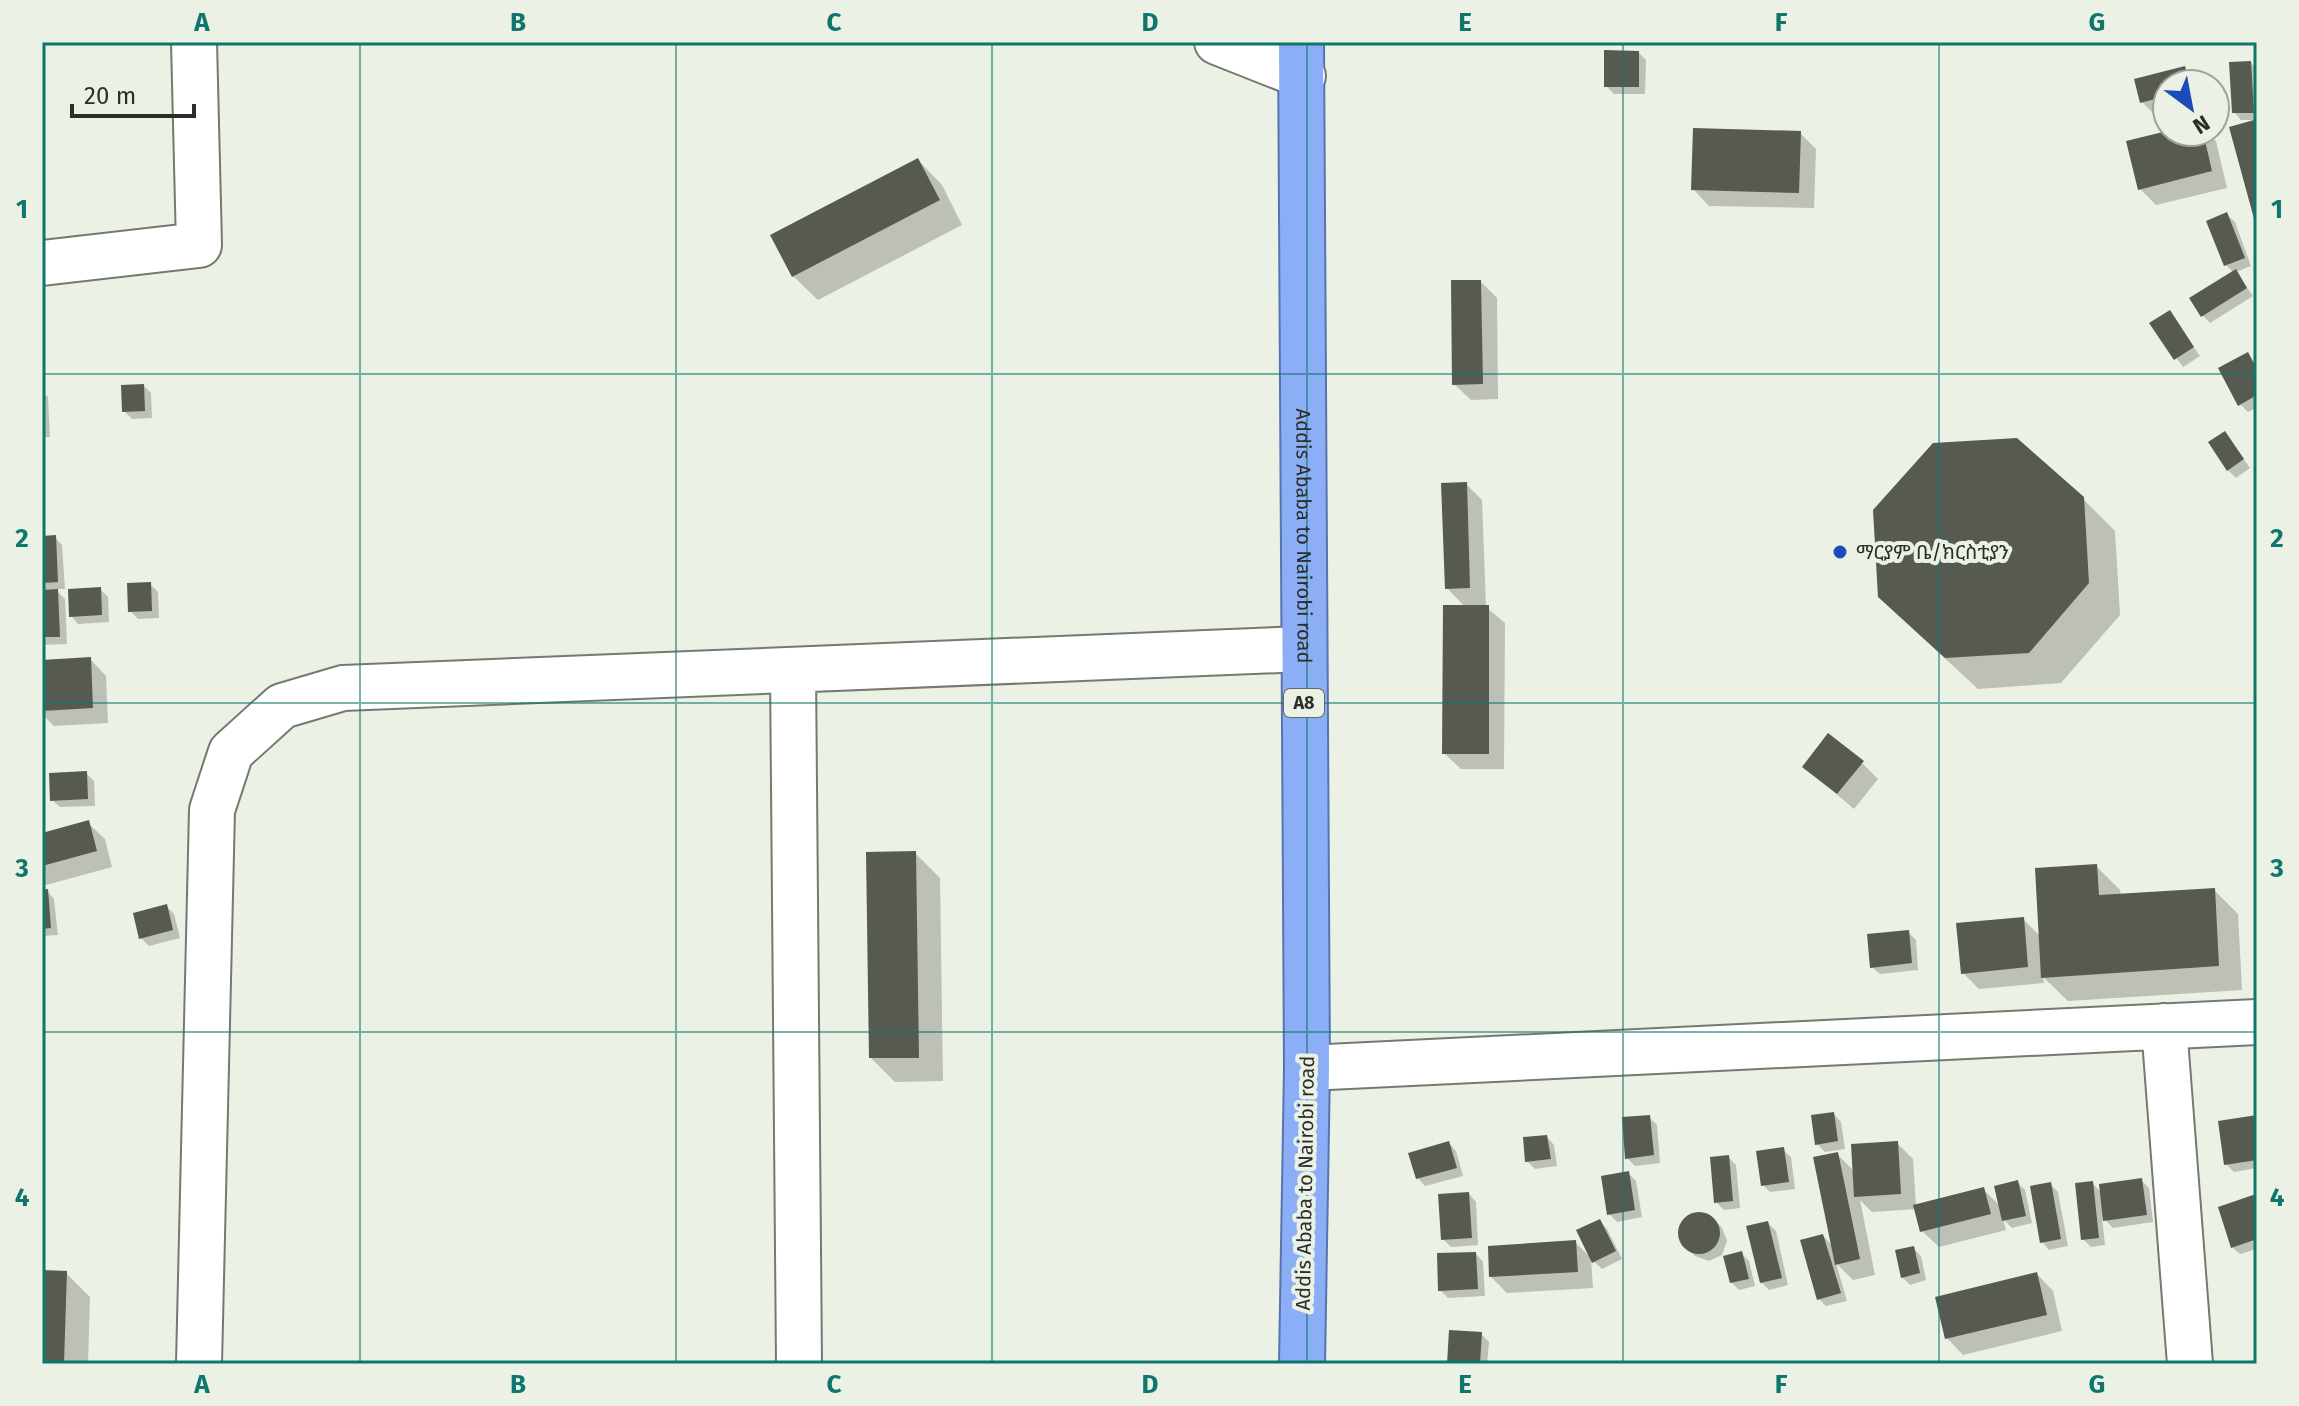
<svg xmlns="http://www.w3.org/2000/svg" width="2299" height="1406" viewBox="0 0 2299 1406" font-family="'Fira Sans','Noto Sans Ethiopic',sans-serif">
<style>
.shadow{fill:#0003}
.building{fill:#565a50}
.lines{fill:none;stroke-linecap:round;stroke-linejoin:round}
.minor-casing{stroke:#757a6f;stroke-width:48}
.trunk-casing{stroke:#5774ad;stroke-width:48}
.minor{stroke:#fff;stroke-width:44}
.trunk{stroke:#8baef6;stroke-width:44}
.grid{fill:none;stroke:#0f766e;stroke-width:2;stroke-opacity:0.55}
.poi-dot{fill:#1b4cb9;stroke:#ebf1e5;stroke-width:3}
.labels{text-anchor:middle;stroke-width:8;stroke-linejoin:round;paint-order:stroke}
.shield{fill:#ebf1e5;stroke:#656862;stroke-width:2}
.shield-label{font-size:18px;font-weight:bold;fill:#2c2e2a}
.street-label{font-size:20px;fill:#2c2e2a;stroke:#ebf1e5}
.poi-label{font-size:20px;fill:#2c2e2a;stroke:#ebf1e5;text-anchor:start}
.neatline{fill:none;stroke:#0f766e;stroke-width:3}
.grid-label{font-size:26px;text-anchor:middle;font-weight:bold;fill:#0f766e}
</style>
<rect width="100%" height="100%" fill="#ebf1e5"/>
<path class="shadow" d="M1638,52l8,8 -1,34h-31l-8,-8z
M2251,63l6,6v51h-16l-7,-8z
M2184,68l17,16h-34v32l-9,2 -16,-16z
M2254,123l3,3v96l-25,-93z
M2169,132h43l-4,1 8,8 11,47 -71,17 -16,-16z
M1800,133l16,16 -2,59 -105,-2 -16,-17z
M918,160l24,25 20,40 -144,75 -25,-24z
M2227,215l8,7 16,44 -15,6 17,24 -43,27 -8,-8 31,-43 -7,-7z
M1481,282l16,16 1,101 -27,1 -17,-16z
M2169,312l31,44 -17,11 -31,-43z
M2247,354l10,12v41l-9,5 -8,-8z
M144,386l7,7 1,25 -20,1 -8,-8z
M42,391l6,6 2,40h-8z
M2225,433l25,35 -14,10 -8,-8z
M1466,484l16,16 4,107 19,16 -1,146h-43l-17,-16 21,-146 -18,-19z
M2083,499l32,32 5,84 -59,68 -83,6 -66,-61z
M55,537l7,8 3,44h-10l10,10 2,45 -25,1v-53h2l-2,-2v-52z
M150,584l8,8 1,26 -21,1 -8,-8z
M100,589l8,8 1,25 -31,2 -7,-8z
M90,659l16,17 2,47 -54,3 -12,-12v-52z
M1862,763l16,16 -24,30 -49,-42z
M86,773l8,8 1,25 -35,1 -8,-7z
M88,823l17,16 7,28 -66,18 -4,-4v-46z
M915,853l25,25 3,203 -48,1 -25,-25z
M2096,866l24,24 1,6 93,-6 24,24 4,76 -174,11 -25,-24 1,6 -65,6 -16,-16 60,-54 18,18z
M47,891l7,8 4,36 -16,1v-44z
M166,906l8,8 6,24 -31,8 -8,-8 -6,-23z
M1908,932l8,8 2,30 -38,4 -8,-7z
M1834,1114l7,8 4,27 -20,3 -8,-8z
M1649,1117l8,8 3,38 -25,3 -8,-8z
M2257,1117v51l-23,4 -8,-8z
M1547,1137l7,8 3,21 -22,3 -8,-8z
M1449,1143l7,8 7,25 -38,10 -7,-8z
M1897,1143l16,16 3,48 67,-18 18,18 17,-24 7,7 7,33 -20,5 -9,-9 3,11 -67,17 -17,-16 -6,-22 -44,3 -12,-12 15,75 -22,5 -17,-17 11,38 -21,5 -7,-7 4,-63 10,10 4,-92 18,18z
M1783,1150l8,7 4,32 -25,3 -7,-7z
M1728,1157l8,8 4,43 -16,2 -8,-8z
M1628,1173l8,8 6,36 -25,5 -8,-8z
M2141,1180l8,8 4,34 -40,6 -11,-11 3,28 -14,2 -8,-8 9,-56 10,10z
M2050,1184l8,8 10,54 -19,4 -7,-8z
M1469,1194l7,8 2,43 -27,2 -8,-8z
M2256,1197l1,52 -17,5 -8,-7z
M1699,1213l15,6 8,9 5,13 -5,14 -13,6 -14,-5 -9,-9 -6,-14 5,-13z
M1599,1221l8,8 15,30 -20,10 -11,-10 2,29 -86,5 -16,-16 84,-35 17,17z
M1768,1223l8,8 12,54 -19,5 -8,-8z
M1913,1248l8,8 5,24 -16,5 -8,-8z
M1741,1253l8,8 6,25 -16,4 -8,-8z
M1476,1254l7,8 2,34 -37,2 -8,-8z
M42,1272l24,1 24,24 -2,67h-46z
M2037,1274l16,17 9,40 -99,24 -16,-17z
M1481,1334l8,8 -2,22h-38z"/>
<path class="building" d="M1604,50l35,1v36h-35z
M2251,61l3,52h-22l-3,-51z
M2185,66l5,18h-23v12l-27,7 -6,-24z
M2254,120l3,10 -1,96 -27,-99z
M1693,128l108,3 -2,62 -108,-3z
M2167,131l36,1 9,39 -74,19 -12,-49z
M918,158l22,42 -148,77 -22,-42z
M2227,212l18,46 -21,8 -18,-45z
M2236,269l11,19 -46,29 -12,-19z
M1451,280h30l2,104 -31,1z
M2170,310l24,37 -20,13 -25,-37z
M2248,352l9,17v26l-19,11 -20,-38z
M144,384l1,27 -23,1 -1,-27z
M2225,431l19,28 -17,12 -19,-29z
M2017,438l67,59 5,86 -60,70 -84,5 -67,-61 -5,-87 60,-67z
M1467,482l3,106 -25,1 -4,-106z
M56,535l2,47 -16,1v-47z
M151,582l1,29 -24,1 -1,-29z
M101,587l1,28 -33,2 -1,-28z
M58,589l2,48h-18v-47z
M1443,605h46v149h-47z
M91,657l2,51 -51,3v-51z
M1828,733l36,28 -27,33 -35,-27z
M87,771l1,28 -38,2 -1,-28z
M89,820l8,31 -55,15v-33z
M916,851l3,207h-50l-3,-206z
M2097,864l2,31 116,-7 4,78 -178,12 -6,-110z
M48,889l3,39 -9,1v-39z
M167,904l6,26 -34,9 -6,-26z
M2024,917l4,50 -67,7 -5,-51z
M1909,930l3,33 -42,5 -3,-34z
M1834,1112l4,29 -23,4 -4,-30z
M1650,1115l4,40 -29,4 -3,-42z
M2257,1115v45l-33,5 -6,-44z
M1547,1135l4,24 -26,3 -2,-25z
M1449,1141l8,27 -41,11 -8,-26z
M1898,1141l3,53 -47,3 -3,-53z
M1784,1147l5,35 -28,4 -5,-35z
M1838,1152l22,107 -25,6 -22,-108z
M1729,1155l4,46 -19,2 -4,-46z
M1629,1171l6,39 -28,5 -6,-39z
M2142,1178l5,37 -44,6 -4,-37z
M2018,1180l8,36 -24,5 -8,-35z
M2093,1181l6,57 -18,2 -6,-57z
M2051,1182l10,57 -21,4 -10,-57z
M1984,1187l7,27 -71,18 -7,-27z
M1469,1192l3,46 -31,2 -3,-46z
M2256,1194l1,45 -26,9 -13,-41z
M1678 1233a21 21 0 1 1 42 0a21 21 0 1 1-42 0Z
M1600,1219l16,32 -24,12 -16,-33z
M1768,1221l14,57 -22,5 -14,-57z
M1823,1234l18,59 -24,7 -17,-60z
M1576,1240l2,32 -89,5 -1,-31z
M1914,1246l6,27 -19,5 -6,-28z
M1742,1251l7,28 -19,4 -7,-27z
M1476,1252l2,37 -40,2 -1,-38z
M42,1270l25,1 -3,93h-22z
M2037,1272l10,43 -102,24 -10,-42z
M1449,1330l33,2 -2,32h-33z"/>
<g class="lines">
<g class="minor-casing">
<path id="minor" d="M1217,42l86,34
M42,263l157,-18 -5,-203
M793,670l6,694
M2164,1026l26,338
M1307,1068l950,-46
M199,1364l13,-554 19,-58 51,-46 61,-18 961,-39"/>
</g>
<g class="trunk-casing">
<g id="trunk">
<path id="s1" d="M1301,42l6,1026 -5,296"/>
</g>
</g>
<use href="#minor" class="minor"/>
<use href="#trunk" class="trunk"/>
</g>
<path class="grid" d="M360,42v1322M676,42v1322M992,42v1322M1307,42v1322M1623,42v1322M1939,42v1322M42,374h2215M42,703h2215M42,1032h2215"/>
<circle class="poi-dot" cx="1840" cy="552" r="8"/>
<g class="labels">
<rect class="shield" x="1284" y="689" width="40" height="28" rx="6"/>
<g class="shield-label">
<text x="1304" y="709">A8</text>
</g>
<g class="street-label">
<text dy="7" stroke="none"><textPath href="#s1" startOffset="494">Addis Ababa to Nairobi road</textPath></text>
<text transform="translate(1305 1183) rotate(-89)" y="7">Addis Ababa to Nairobi road</text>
</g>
<g class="poi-label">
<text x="1856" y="559">ማርያም ቤ/ክርስቲያን</text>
</g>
</g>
<rect width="2299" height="1406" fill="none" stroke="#ebf1e5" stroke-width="88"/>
<g transform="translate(2191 108) rotate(148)"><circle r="38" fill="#ebf1e5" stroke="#9fa39a" stroke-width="2"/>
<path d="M0-6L14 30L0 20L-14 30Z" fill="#1b4cb9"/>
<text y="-12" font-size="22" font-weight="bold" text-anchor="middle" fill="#2c2e2a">N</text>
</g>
<path d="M72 104v12h122v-12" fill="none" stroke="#2c2e2a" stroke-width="4"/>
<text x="84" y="104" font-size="24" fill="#2c2e2a" stroke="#ebf1e5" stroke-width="6" paint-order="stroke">20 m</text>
<rect x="44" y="44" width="2211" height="1318" class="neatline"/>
<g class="grid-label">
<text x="202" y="31">A</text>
<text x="518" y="31">B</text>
<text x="834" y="31">C</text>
<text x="1150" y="31">D</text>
<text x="1465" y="31">E</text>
<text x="1781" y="31">F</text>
<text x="2097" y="31">G</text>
<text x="22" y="218">1</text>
<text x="2277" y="218">1</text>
<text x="22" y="547">2</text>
<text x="2277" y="547">2</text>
<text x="22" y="877">3</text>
<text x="2277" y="877">3</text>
<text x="22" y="1206">4</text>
<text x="2277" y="1206">4</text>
<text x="202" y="1393">A</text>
<text x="518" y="1393">B</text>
<text x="834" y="1393">C</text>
<text x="1150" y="1393">D</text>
<text x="1465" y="1393">E</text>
<text x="1781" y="1393">F</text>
<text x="2097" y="1393">G</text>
</g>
</svg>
